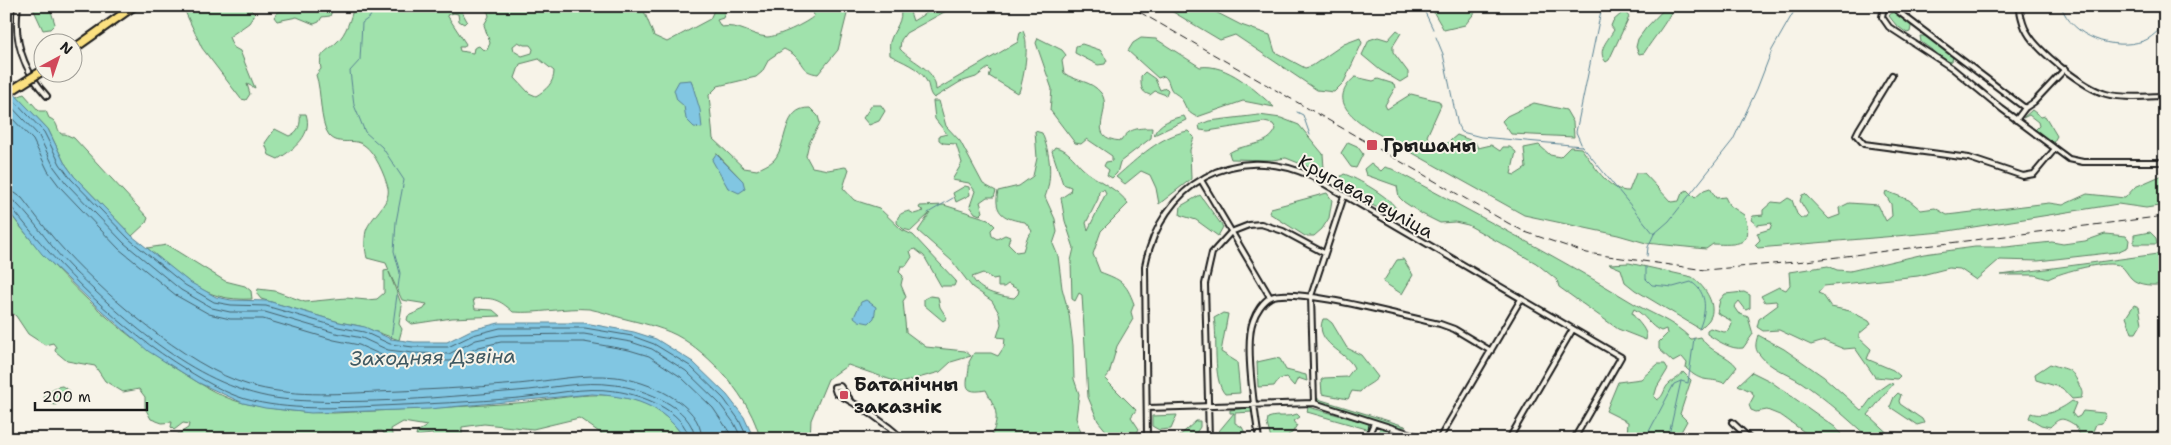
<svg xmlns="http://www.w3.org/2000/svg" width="2171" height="445" viewBox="0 0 2171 445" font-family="'Shantell Sans',sans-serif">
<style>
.green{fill:#a0e2ac;stroke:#5e7f64;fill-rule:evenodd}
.water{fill:#81c6e2;stroke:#598293}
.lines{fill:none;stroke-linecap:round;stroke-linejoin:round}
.shore{stroke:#44606b;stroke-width:1}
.stream{stroke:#598293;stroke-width:1}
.minor-casing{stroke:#1c1c1c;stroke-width:8}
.trunk-casing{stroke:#1c1c1c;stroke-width:11}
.minor{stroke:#f7f3e8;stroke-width:4}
.trunk{stroke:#fbe080;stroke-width:7}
.rail{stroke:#1c1c1c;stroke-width:1;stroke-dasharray:8 4;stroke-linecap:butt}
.trunk-bridge-casing{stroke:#1c1c1c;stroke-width:11;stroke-linecap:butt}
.trunk-bridge{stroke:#fbe080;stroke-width:7}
.poi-dot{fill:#d1495b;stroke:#f7f3e8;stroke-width:2}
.labels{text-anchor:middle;stroke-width:4;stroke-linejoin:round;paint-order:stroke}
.poi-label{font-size:19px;font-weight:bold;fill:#1c1c1c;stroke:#f7f3e8;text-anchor:start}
.street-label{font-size:19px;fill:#1c1c1c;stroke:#f7f3e8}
.water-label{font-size:20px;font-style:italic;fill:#3f5861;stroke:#f7f3e8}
</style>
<rect width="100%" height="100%" fill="#f7f3e8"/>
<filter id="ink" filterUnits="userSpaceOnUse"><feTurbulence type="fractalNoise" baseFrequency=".02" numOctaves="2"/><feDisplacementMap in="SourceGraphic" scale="10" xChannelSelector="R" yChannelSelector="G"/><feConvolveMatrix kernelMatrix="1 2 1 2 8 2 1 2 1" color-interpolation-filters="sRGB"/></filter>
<g filter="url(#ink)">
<path class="green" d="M32,6l18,2 5,16 -5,5 -7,1z
M247,6l8,8 -6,9 -20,14 4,10 7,4 15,37 -8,-4 3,10 -4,6 -5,-1 -39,-51 -19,-41z
M290,6h44l-4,10 -8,1 -3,5 -5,2 -17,-7 -20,4 -3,-4 4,-5 9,-2z
M354,6h109l-2,4 6,11 -3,3 -5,-3 -1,-7 -4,-1 -7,2 19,29 -2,3h-5l1,4 13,2 1,-5 5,-2 3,3 5,1 3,-7 -6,-18 5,-9 -1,-4 -8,-6h162l12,30 13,6 43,-23 6,-13h11l-4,12 -6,2 4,7c19,-3 28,8 46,10 10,0 40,-14 47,-21l-2,-10h37l-11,44 -20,24c-16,-2 -14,-9 -23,-18 -2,-3 -8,-5 -11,-7l-15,10 -7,13 -6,5 -38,9 -9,9 4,44 31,29 13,2c5,-3 13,-6 17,-10 14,-16 8,-53 36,-52l8,8 2,7 -11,20 -3,13 6,11 16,3 17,-3 4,2 -6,19 11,12 25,8 23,22 11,5 43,46 -2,5h-13l-17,-30 -9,-7 -5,2 2,6 -6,9h-5l-2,6 4,4 -2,9 5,12 -3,4 3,31 20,15 39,4 6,5 -20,6 -11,10 -40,11 -52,-18 -20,14 -17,41 -1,19h-50c-8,-39 -50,-86 -84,-104 -18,-9 -35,-12 -54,-17 -11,-3 -22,-7 -33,-9 -25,-2 -51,5 -76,3 -14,-13 -21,-15 -40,-13l2,10 18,1 7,6 -48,2 -40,6 -5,-4 1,-4 16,-7 3,-5 -25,-4 -13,-28 13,34 -3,18 3,5 -3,11 -39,-14 -21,-4 -78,-23 -4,-5 1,-5 17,2 30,11 41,-4 21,2 10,-1 7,-6v-22l5,-1 -3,-7 -19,-5c-2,-9 -3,-18 -1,-27 4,-14 25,-27 22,-43 -3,-12 -13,-36 -24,-43 -11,-8 -25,2 -35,-10 -10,-13 -7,-44 -13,-60l5,-6c-3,-17 6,-17 16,-27 9,-8 14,-24 17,-36zM518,42l6,3h6l3,4 -1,4 -10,3 -8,-5 -1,-5zM539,59l15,12c0,12 -8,19 -18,25l-7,-3 -14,-15 5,-14zM716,154h1l26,27 -15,7z
M900,6h8l5,15 25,-15h17l-49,27 -5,7 -1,9c14,15 35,19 36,41l82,-48 2,-10 3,-1c7,14 1,46 -4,61l-2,1 -28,-17 2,-5 -3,-3 -12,9 -16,5 -26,16c-6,-5 -4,-12 -8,-18 -7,-13 -24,-18 -36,-25 0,-4 -1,-9 0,-13 4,-14 14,-20 10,-36z
M1163,6h41l37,19 29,10 5,17 30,16 7,-2 32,-22 16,-6 2,5 -18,39 -10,10 -17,-2 -82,-55 -15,5z
M1438,6h42l-15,19 -21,5 -10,-17z
M1667,6h7c-7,17 -20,31 -30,47l-5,1 -3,-7 2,-8 8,-11z
M1893,11l19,11 -2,10 -3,1 -11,-8 -7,-9z
M1622,13h4l3,4 -20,43 -3,2c-10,-11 2,-22 8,-32l-3,-4 2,-5z
M1397,30l4,3 -8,13v6l15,20v5l-8,5 -20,-12 -18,-15 7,-15 9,-3 10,3z
M1920,36h7l26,20 -1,5 -3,1 -28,-20z
M1038,38l24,12 4,5 -4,6 2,12c12,9 27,7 37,20 13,17 -18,45 20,48 8,-13 17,-13 31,-13l-1,10 -31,24 -3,11 -5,5 -5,-3 2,-5 -5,-4 2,-4 6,-1v-5l-25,-17 -6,5 -6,-1 -25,-33 2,-21 -16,-46z
M1141,38l15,1 44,28c27,-4 55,23 74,40l-31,-6 -46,16c-13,-6 -10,-11 -17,-20 -3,-3 -7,-4 -9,-8 -3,-6 -2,-9 -7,-13l-6,2 -30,-27 5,-8z
M1082,44l18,6 7,10 -2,4 -7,1 -23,-12 1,-7z
M1145,72l10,7 5,11 6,-2 2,2 -2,5 -11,-4 -5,4c-10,-3 -9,-10 -9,-19z
M1355,77l18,4 5,-2 16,5 1,4 -10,17 2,4 24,-15 28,7 2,4 -14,31 12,14 18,-15 18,7 3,6 13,-3 9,6 3,-4h7l6,5 -5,22 4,1 11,-7 -2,-20 15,-3 11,10 10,2 10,-10 11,1c12,15 27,44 48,43l7,-18h8l27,29 8,-1 3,-8 5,-3 8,8 9,-8 6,-2 6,10 9,-1 4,8 15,10c12,31 -7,30 -31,29l-7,5 -60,-6 -28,-8 -94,-20 -151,-84c-22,-14 -45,-31 -18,-54z
M24,94l15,17h7l3,7c9,3 7,10 12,16h4l9,4 74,80 -2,5 -14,13 -58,-60 -10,-14 -16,-33 -31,-32z
M933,101h6l7,25 14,15 23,43 13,7 -2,6h-7l-7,5 3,10 -3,3 -5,-2 -5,-7 5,-15 -6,-8 -17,-3 10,-17 -6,-19 -13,-1 -4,-3v-4l8,-2 -12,-15z
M1534,103l32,7 7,12 1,15 -63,-3 -9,-13 5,-5z
M872,105h9l4,6 -6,10 -10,4 -6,-7z
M2032,110l9,7 4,-1 12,20 -4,7 -18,-13 4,-4 -1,-4 -9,-7 -6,3z
M300,114h6c7,21 -12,35 -28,45l-9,-4 -4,-12 10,-14 14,7c10,-4 12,-12 11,-22z
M1259,115l22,3 18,7 24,29 1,14h-13l-25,-10 -14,2 -41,-1 -2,-6c16,-11 39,-5 47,-24l-3,-5 -9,-2 -56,9 -8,-1 -1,-5 10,-4z
M1184,116l2,4 -32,15c4,-12 19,-17 30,-19z
M1035,131l7,2c8,20 11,44 3,64l10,22 2,13 -4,12 5,12 4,32 7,26 4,31 1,34 5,15 -3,24 7,21h-92c8,-24 7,-26 -5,-49 -30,6 -15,-13 -17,-28l5,-9h17l7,3 6,-9 1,-9 -8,-1 4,-13 -2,-11 -7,-12 -20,-14 -20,-26 -34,-30 12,-18 -19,18 -8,-2 -6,-6c0,-9 5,-10 12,-12l5,3 10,-3 -5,-3 1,-2 24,-1 44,14 7,7 -4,4 1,6 5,3 8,-4 5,2 -2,7 8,8 7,-1 4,-13 5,-7 -7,-9c-20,-3 -32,-8 -27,-31l21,-5 14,-10 4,-18zM983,273l10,6 5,-1v9h6l4,-3 11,6 -1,4 -4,4c-15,-2 -35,-6 -42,-21z
M1188,131l6,6 -4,13 1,29 -32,25 -3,-16 -6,-13 -9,-4 -16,13 -9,-7c22,-19 44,-41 72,-46z
M1348,142l9,4 6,8 -7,14 -5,-1 -10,-14z
M1055,147c2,1 5,1 7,2 8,4 14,13 20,19 12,12 38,21 46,36l-27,27 -8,23 7,18c21,8 26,10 34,32l-3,8 2,7 -16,27 -8,28 -4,5 31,31 -5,7 8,12 -3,5 2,2h5l1,3h-41l5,-6 -10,-12 -10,-24 -6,-102 -3,-2 -4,8 -3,-2 -1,-38 3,-13 -9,-27 -4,-23 9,-6 1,-5 -8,-3 -11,-33zM1104,189l2,4 -18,37 -2,-7 12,-24 1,-8z
M1371,163l10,8 4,-4 7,2c79,43 159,84 236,131 22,14 45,20 63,39l10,-2c7,15 27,17 36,30l-13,16c-16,-6 -22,1 -38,-15l1,-5 -5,-6 -9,5 -14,-13v-7l8,-8 -1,-5 -5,2c-12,-5 -15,-16 -27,-22l-2,4c5,9 17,17 14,27l-28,-11 -59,-42 -2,-7 -21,-17 -68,-38 -13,-3 -15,1 -18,-9 -18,-12 -5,-5 -2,-11 -31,-11 -2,-6z
M1344,174c11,3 49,25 52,35 -20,6 -38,-15 -53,-27l-3,-5z
M2165,174v31l-19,3 -28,-4 -176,28 -184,16 -3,-3 5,-5 -3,-7 13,-4 2,-6 -15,2 -6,-5 2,-4 10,-1v-5l9,-8 9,1 7,-5 4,2 5,14 4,4h6l1,-4 -8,-13 2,-6 3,-1 24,25 11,-4 -1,-7 10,-5 29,2 8,16 6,-5 -1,-12 -6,-10 1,-3 23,9 12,10 14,-2 12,7 102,-12 14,2 24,-11 38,4 10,-11z
M965,186l4,1 1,8 -14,7 -3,-9z
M1327,193l5,7 -3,18 -7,11 -8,7h-9l-36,-23 2,-5z
M1200,195l23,32 -5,9 -22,-16 -16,-5 1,-9z
M6,208c49,66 110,124 180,167 18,11 38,24 58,28 29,7 61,10 90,10 61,-3 122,-6 183,-10 38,-3 77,-14 114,-4 24,6 40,19 54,40h-76l-30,-21 -46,11 -49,-5 -22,3v7l4,5h-30l-4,-5 -16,2 1,-4 10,-6 -24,-4 -12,7 2,10h-9l1,-4 -3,-4h-5l-9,8 -8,-4 -9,4 -12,-6h-8l-2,2 5,4h-164l18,-11 1,-4 -6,-1 -9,7 -3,-3 1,-5 -10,1 -11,-4 -6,-11v-11l-6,-8 -16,3 -18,-11 -10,-15 -28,-5 -12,-10 1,-4 -3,-4 -8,2 -17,-11 -12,-18 -10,-8z
M2150,232l6,6 1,6h-23v-9z
M2105,234l21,2 3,4 -1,7 -11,5 -79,9 -39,-1 -23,20 -16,-11 -11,-1 -31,8 -94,10 -6,7 5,2 8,12 19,4 19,10 2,3 -12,10v4l12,11 -4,10 26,11 7,6 -3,3 -22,-2 -20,-29 -11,1 -20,-8 -13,4 -32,-15 -16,1 -6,-4 2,-8 19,-14 -2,-4 -11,1 -4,-6 18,-9 7,3 4,-5 -1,-13 39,-6 9,4 13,1 74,-17 51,-7h31l46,-5 11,2 22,-3z
M167,245l58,36 20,5 6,5 1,8c-50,3 -68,-22 -105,-51z
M2165,253v31c-10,2 -27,2 -34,-6 -3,-3 -6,-9 -10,-12 -12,-7 -60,6 -73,13l-13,-4h-34z
M1403,259l10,16 -11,19 -19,-12 14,-22z
M1629,263l63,14c11,8 24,25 19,39 -2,6 -8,9 -11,13l-65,-39 -10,-8 -4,-13 -12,-5z
M1744,292l6,3v13l-4,2 -7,-9 -5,6 4,6 10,4 5,17 -10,14c-12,2 -25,-7 -36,-14v-4l3,-2 14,4 5,-1 3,-7 -2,-4 -13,-7 3,-13 5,-6z
M930,296l8,1 2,10 7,11 -4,3 -19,-16v-6z
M2134,305l5,2 3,16 -6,10h-4l-6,-16z
M1223,313l5,1 -7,38 16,10 3,31 -15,1c-13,-14 -7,-56 -11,-76z
M1323,319h4l5,4 15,25 14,7 17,22c-5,7 -13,8 -18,15l-8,-1 -4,8 -26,-5 -1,-14 3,-2 23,-1 7,-9c-7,-17 -41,-25 -31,-49z
M1758,335l26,14 40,28 38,34 14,-19 13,-9 4,1 -25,31 26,24h-24c-22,-20 -45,-41 -69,-57 -14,-9 -32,-14 -42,-28 -5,-6 -3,-12 -1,-19z
M1275,358l5,1 6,11 20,5 1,6 -9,-3 -4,8 -8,-9 -8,3 -4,6 -16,1 -1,-25z
M1658,364h7l3,5 -11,18 -3,10 3,3c8,-4 6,-12 13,-17 5,-4 9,-5 13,-11l8,8 -11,34 7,7 -10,18h-38l-12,-4 1,-13 -22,-11 12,-29 23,-3z
M2050,364c19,7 21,2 30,23 2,5 3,6 1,11l-9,1 -10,-11 -26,-8 -1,-6z
M1752,372l18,9 65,46 6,7 -3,5h-24l-32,-23 -15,-6 -11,2 -5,-2 -2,-5 5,-9 -2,-4 -14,-7z
M62,386l8,5 -5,8 -10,6 -10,-4 -1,-3c4,-7 10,-11 18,-12z
M1898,393l3,2 -2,6 1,3 22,15 2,4 -7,2 -27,-18 4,-10z
M1315,398l90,28 1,1h-12l-77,-24z
M2072,401l4,2 -4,10 4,5 4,-2 3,-5 21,2 2,3 -4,7 -6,1 -5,12 -11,-1 -5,-10c-13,-8 -15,-8 -25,2l-9,-2 -12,-7 2,-5c13,5 31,-4 41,-12z
M1308,407l60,16 2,7 -63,-18z
M1248,408h3l1,4 -17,1v10l7,4 6,12h-28l-1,-8 15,-18h-4v-3z
M1297,414l3,3 -6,4 3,4 -5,8 -4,2v4h-17l-4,-15 1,-6c10,-4 18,0 29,-4z
M1177,415l-6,14 -12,1 -7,-4v-10z
M1196,421h4v6l-8,12h-16z
M1380,427l38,12h-19l-20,-6z"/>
<path class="water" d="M691,80l9,30 2,18 -8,-1 -8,-8 -2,-13 -7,-6 -3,-10 5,-9z
M6,85l42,44 16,33 10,14 58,60 56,45 28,16 15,3 37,1 71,21 26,5 26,12 23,3h33l24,-12 28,-7h86l49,9 22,7 37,23 34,33 17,22 10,22h-69c-24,-36 -52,-42 -93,-45l-163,15 -118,4 -46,-5 -22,-5 -44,-20 -51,-32 -54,-47 -52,-50 -36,-46z
M716,154l27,27 2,8 -6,4 -11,-5 -16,-28z
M866,300l10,7 -2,11 -5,5 -10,-2 -5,-4 7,-15z"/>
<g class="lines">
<path class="shore" d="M11,97l33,35 16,32 11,15 58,60 56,46 29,17 17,3 35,1 72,21 26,5 26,12 23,3h35l25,-12 27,-7h85l47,8 22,8 36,22 34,33 15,21 9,19
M6,101l33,35 15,31 12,16 58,60 57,47 31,18 18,4h35l71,21 26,5 26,12 25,3 36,1 27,-14 24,-5 84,-1 47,8 21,7 34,22 33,32 15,20 8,16
M6,112l27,28 15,31 12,16 59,62 58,47 32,18 21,5h33l71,21 25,5 27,12 26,4h38l29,-14 22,-5h83l45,8 20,6 32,21 32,31 21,31
M6,192l9,1 7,5c11,14 22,29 34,43 42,48 130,126 193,144 41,12 86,9 128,7 47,-2 94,-4 141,-8 33,-3 65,-11 98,-7 30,4 85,25 86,62
M6,200c5,0 8,0 11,4 20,20 35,45 56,66 60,58 132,124 219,130 74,5 151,-3 225,-9 33,-2 65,-11 98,-6 26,3 78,21 80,54
M6,206l6,2c49,62 106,120 175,162 18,11 38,23 58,29 44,12 90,9 135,7 46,-2 93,-4 139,-8 32,-3 64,-12 96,-7 24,3 70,19 74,48"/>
<path class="stream" d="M374,6l-4,11 -8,6 -2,37 -10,11 4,34 11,27 17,15 22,33 -8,42 -2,29 6,22 -9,66
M1422,6l11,23
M1602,6l-26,126 6,14 72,88 -6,13 -1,9
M2061,6c11,31 52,45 82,35 8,-2 15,-11 22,-16
M1436,37l7,17 15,72 4,6 19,5 101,9
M1297,112l6,3 7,20
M928,213l25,-15
M1654,234l15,-13 64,-81 24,-51 15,-39 25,-44
M1646,267v12l6,6 21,2 18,-5c18,11 15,31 8,47
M1645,439l29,-55 7,-3 7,2 6,-45
M1668,439l13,-58"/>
<g class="minor-casing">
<path id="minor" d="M18,6c-5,34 6,65 29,90
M1884,6l-2,11 7,10 63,41 50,41 67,50 14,3h82
M1891,6l134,102 9,-6 31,-33
M2019,6c2,10 3,18 8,26 11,20 57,56 79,62 18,5 40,2 59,2
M1892,75l-33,54 -3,6 8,9 105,14 54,18 11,-2 20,-24
M2016,120l9,-12
M1201,180l69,117
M849,398l-9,-12 -6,1 2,6c24,13 46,27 67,46
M1314,403l-3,-107 33,-100
M1148,408l166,-5 113,36
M1732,422l18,17
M1147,439l-2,-173c16,-82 89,-125 166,-90l310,181 -47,82
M1209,439l-4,-155 7,-31 19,-21 18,-7 12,-1 22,7 41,22
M1259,439c-4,-26 -15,-95 -6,-118 3,-9 10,-20 18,-24 23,-11 138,21 169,27l14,5 37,22
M1367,439l7,-16
M1439,439l82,-140
M1509,439l64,-110"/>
</g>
<g class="trunk-casing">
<path id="trunk" d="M72,50l62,-44"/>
</g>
<use href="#minor" class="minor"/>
<use href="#trunk" class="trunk"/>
<path class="rail" d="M1129,6l379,217 17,9 62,21 118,17 101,-9 359,-45"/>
<g class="trunk-bridge-casing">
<path id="trunk-bridge" d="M6,94l36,-23"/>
</g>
<use href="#trunk-bridge" class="trunk-bridge"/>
</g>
</g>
<g class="poi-dot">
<rect x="1366" y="139" width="12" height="12" rx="2.5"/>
<rect x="839" y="390" width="10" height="10" rx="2.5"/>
</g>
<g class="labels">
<g class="poi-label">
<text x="1383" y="152">Грышаны</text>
<text x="854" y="391">Батанічны<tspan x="854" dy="22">заказнік</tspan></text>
</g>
<g class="street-label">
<text transform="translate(1366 196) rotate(29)" y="7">Кругавая вуліца</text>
</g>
<g class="water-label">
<text transform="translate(433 357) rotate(-1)" y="7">Заходняя Дзвіна</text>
</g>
</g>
<rect width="2171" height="445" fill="none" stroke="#f7f3e8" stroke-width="25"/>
<rect x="12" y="12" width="2146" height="420" fill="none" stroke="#1c1c1c" stroke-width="2" filter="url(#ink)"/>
<g transform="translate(58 58) rotate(40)"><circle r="24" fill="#f7f3e8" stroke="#9f9d96"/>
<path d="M0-4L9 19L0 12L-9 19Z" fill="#d1495b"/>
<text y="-8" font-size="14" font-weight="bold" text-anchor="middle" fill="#1c1c1c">N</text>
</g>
<path d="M35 402v8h112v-8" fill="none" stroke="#1c1c1c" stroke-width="2.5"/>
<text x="42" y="402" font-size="15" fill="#1c1c1c" stroke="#f7f3e8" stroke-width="4" paint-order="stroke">200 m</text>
</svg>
